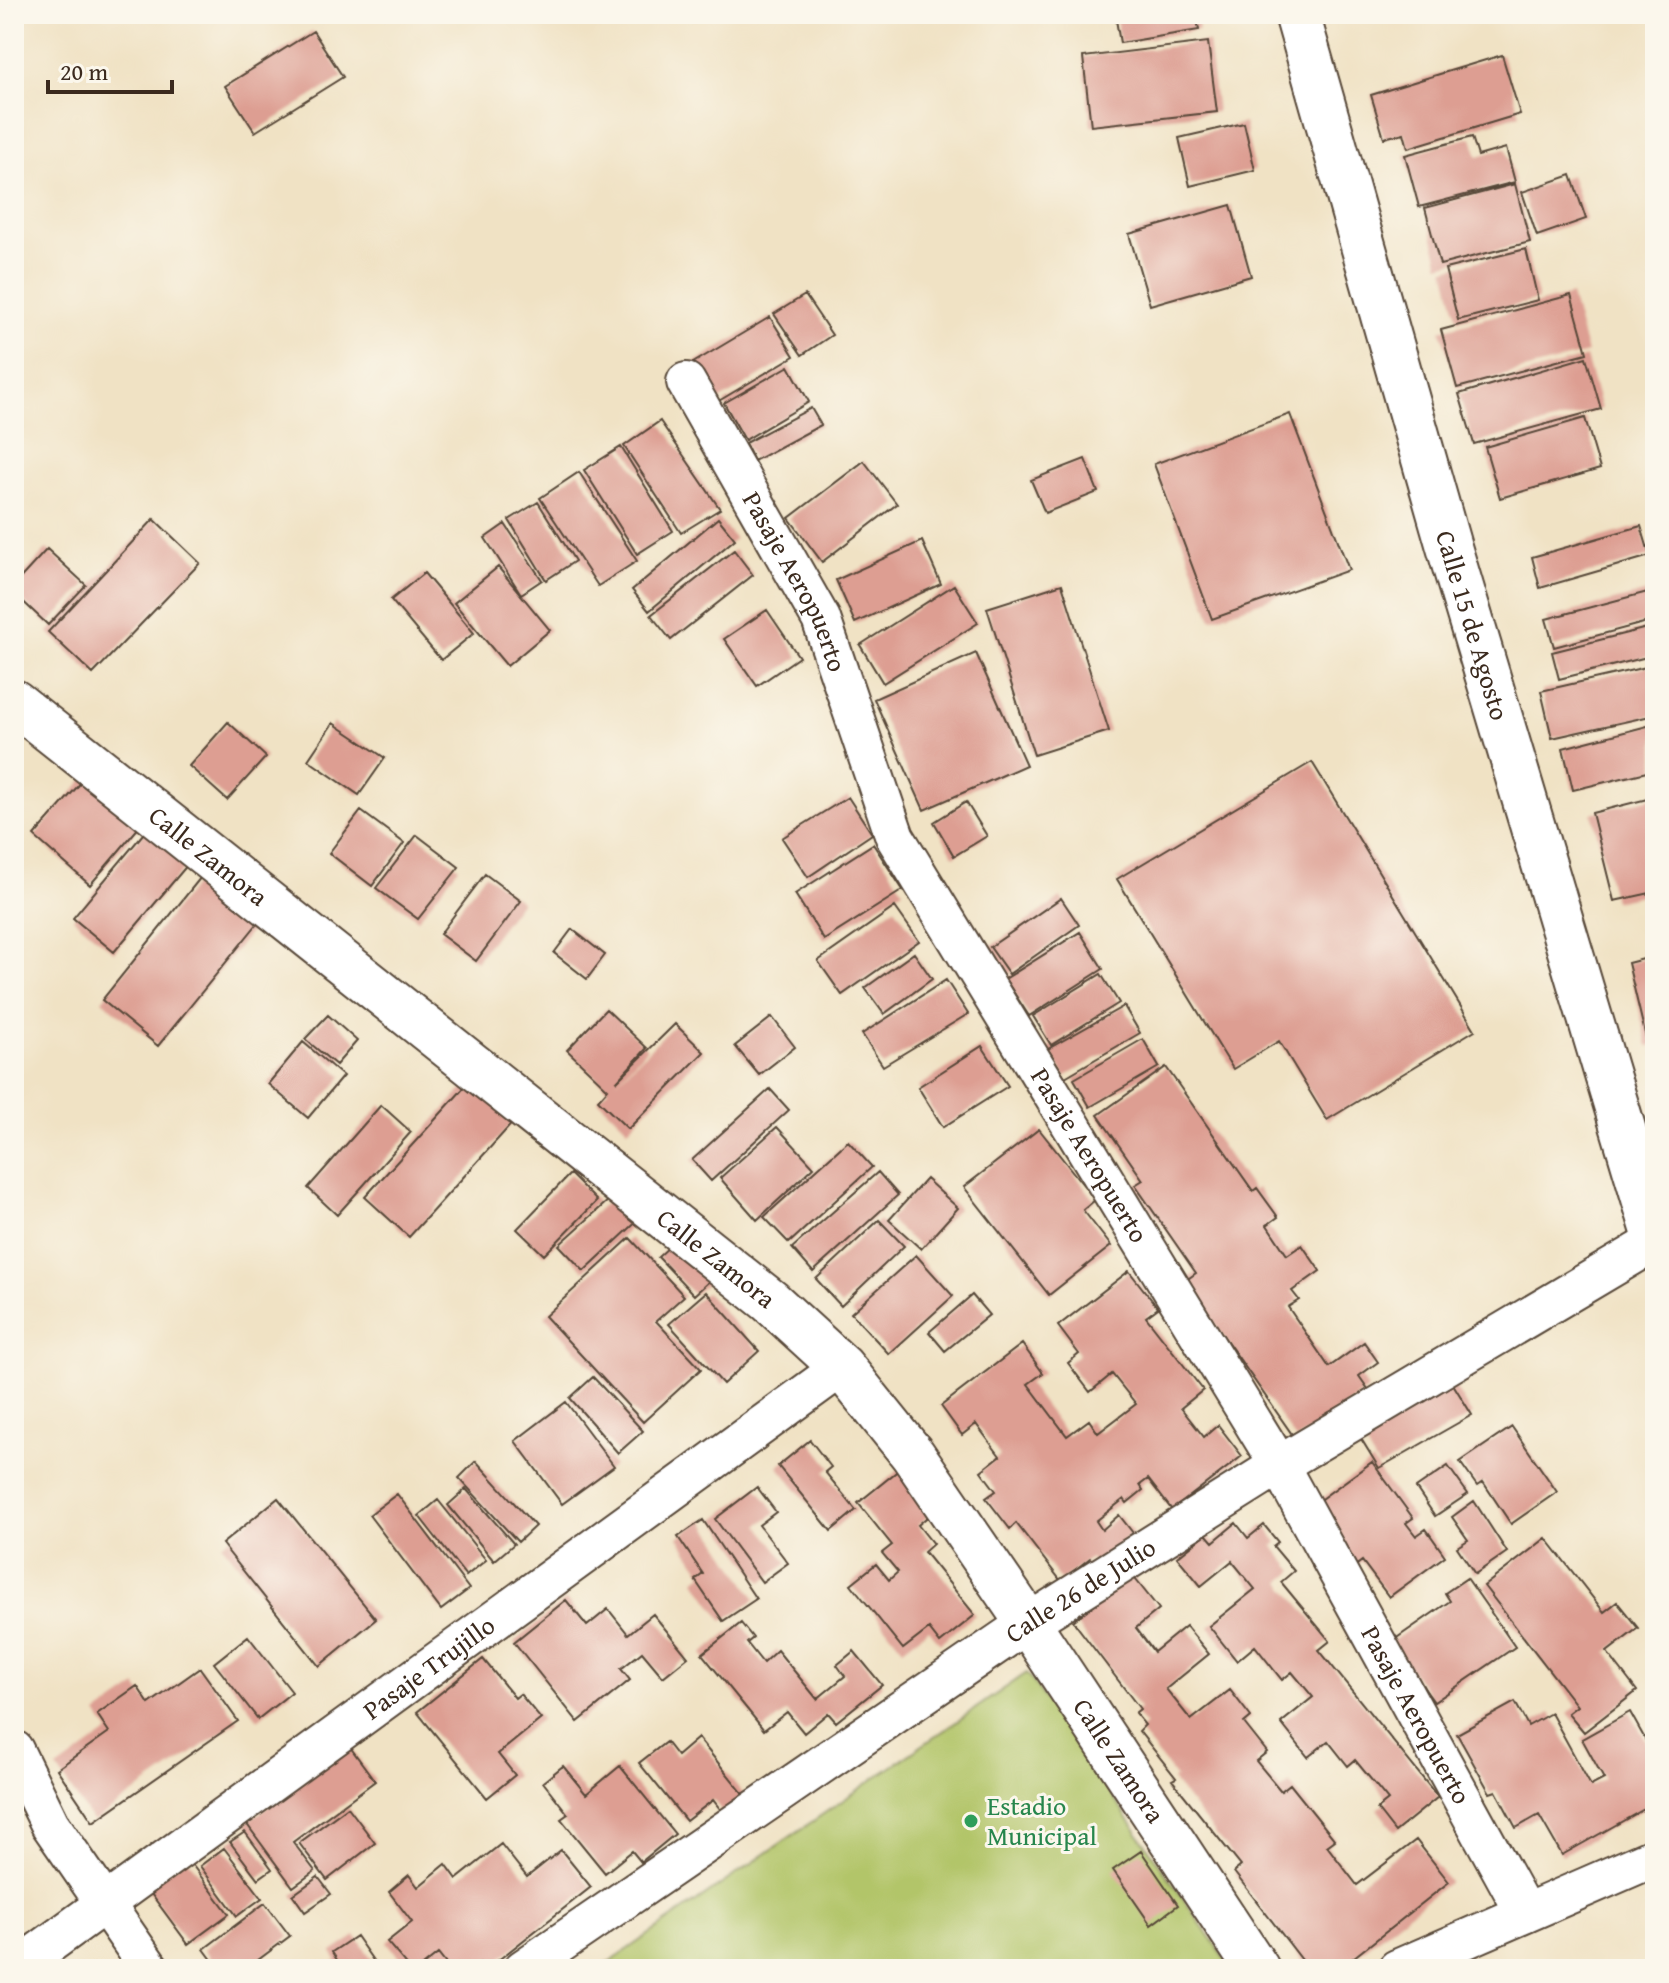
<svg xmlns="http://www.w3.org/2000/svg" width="1669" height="1983" viewBox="0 0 1669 1983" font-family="'Gentium Book Plus',serif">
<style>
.green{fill:#b2c569;stroke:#767844;stroke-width:2}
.building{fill:#dd9e92}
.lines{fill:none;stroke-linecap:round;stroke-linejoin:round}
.minor-casing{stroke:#564637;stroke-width:42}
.tertiary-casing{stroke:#564637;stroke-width:48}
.minor{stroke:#fff;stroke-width:38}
.tertiary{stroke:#fff;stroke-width:44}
.leisure-dot{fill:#2e9e5b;stroke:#fbf7ec;stroke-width:3}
.labels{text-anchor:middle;stroke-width:6;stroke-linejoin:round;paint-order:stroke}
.street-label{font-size:26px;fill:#3b2a1e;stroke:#fbf7ec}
.leisure-label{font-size:26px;fill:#27864d;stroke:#fbf7ec;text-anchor:start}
</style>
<rect width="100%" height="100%" fill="#fbf7ec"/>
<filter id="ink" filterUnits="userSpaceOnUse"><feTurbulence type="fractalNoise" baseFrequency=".0125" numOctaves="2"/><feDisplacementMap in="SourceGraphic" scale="16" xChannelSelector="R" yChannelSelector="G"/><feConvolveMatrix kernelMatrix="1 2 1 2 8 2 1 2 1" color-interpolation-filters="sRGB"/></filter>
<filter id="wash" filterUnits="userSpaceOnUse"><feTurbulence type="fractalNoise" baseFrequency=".006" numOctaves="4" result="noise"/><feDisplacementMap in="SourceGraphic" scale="32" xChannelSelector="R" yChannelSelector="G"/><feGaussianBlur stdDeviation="1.8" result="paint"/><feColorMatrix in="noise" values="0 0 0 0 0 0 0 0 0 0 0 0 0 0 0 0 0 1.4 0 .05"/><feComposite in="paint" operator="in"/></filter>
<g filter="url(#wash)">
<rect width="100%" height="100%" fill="#f0e2c4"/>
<path class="green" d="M1027,1673l205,296h-633z"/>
<g id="blocks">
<path class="building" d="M1115,14h81l3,16 -79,13z
M313,31l30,46 -88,55 -30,-46z
M1208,42l9,70 -126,14 -8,-69z
M1502,55l18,59 -112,34 -4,-15 -20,5 -13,-43z
M1244,123l11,47 -65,16 -11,-48z
M1472,137l6,19 28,-8 9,34 -96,25 -14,-52z
M1571,175l15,44 -49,17 -15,-44z
M1515,184l15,58 -90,23 -15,-57z
M1231,205l20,71 -101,29 -21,-71z
M1526,249l12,51 -80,20 -13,-51z
M805,295l27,40 -30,20 -28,-41z
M1571,295l16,58 -130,35 -16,-58z
M770,317l24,39 -77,46 -24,-39z
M1586,357l15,52 -127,35 -15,-50z
M789,366l20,36 -64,38 -21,-37z
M811,408l10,17 -67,36 -9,-18z
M1290,414l59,156 -137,49 -58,-155z
M1585,418l15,51 -100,29 -15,-51z
M660,421l60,88 -39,24 -57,-87z
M621,447l52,84 -36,23 -53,-84z
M1085,459l13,33 -53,21 -14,-33z
M864,461l33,43 -75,58 -33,-44z
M579,472l58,89 -39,25 -58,-88z
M538,502l37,59 -29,19 -37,-60z
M718,518l17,21 -86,72 -17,-21z
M154,519l46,44 -107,111 -45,-42z
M505,524l37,56 -21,14 -36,-56z
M1641,526l9,30 -110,32 -8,-31z
M922,541l19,43 -86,39 -19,-43z
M47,549l39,36 -38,40 -34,-32v-8z
M734,550l19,25 -82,65 -20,-25z
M498,567l52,63 -43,36 -53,-63z
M424,573l50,60 -33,27 -50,-60z
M1062,584l47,147 -75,24 -47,-147z
M954,585l24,38 -95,60 -23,-38z
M1655,590v30l-101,27 -8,-28z
M767,610l32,47 -42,29 -33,-47z
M1651,627l4,28 -96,24 -7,-27z
M976,653l50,112 -102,45 -50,-111z
M1655,665v50l-103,23 -11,-47z
M228,722l38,35 -39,43 -38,-34z
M333,723l52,35 -26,37 -51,-35z
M1655,724v46l-82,20 -10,-42z
M1312,762l163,268 -148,90 -48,-79 -46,28 -116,-190z
M85,778l55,48 -50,59 -56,-49z
M848,797l24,37 -64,43 -26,-39z
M1655,797v95l-41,9 -22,-88z
M966,802l21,34 -33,20 -20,-34z
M361,811l43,32 -32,43 -43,-33z
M153,822l41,35 -80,95 -41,-34z
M417,835l42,32 -41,52 -42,-31z
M873,844l30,46 -79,50 -29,-46z
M209,867l57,46 -108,133 -56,-46z
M485,874l36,27 -45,60 -36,-27z
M1061,898l18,27 -70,49 -19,-27z
M895,907l24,34 -77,54 -24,-34z
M572,929l33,26 -18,24 -33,-26z
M1080,932l23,37 -74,47 -24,-37z
M914,953l18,26 -48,35 -19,-26z
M1655,956v89l-7,1 -20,-83z
M1101,974l18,29 -68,42 -18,-29z
M946,980l22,34 -85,52 -21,-32z
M1124,1006l16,27 -75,44 -17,-28z
M606,1009l41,39 -31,34 59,-58 29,28 -76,77 -30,-29 10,-11 -41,-39z
M328,1015l29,26 -21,24 -31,-26z
M772,1017l23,30 -36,28 -24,-29z
M1143,1039l16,28 -69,40 -16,-28z
M303,1042l40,34 -35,42 -40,-34z
M982,1046l26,40 -65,41 -25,-40z
M1166,1067l87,124 4,-3 21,29 -11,8 20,30 15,-10 18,26 -28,20 7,9 -11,7 41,60 35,-25 14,20 -19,14 9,13 -72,51 -111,-159 11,-8 -61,-88 8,-5 -45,-65z
M472,1079l44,40 -107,118 -44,-40z
M770,1089l19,21 -78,71 -19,-21z
M381,1105l30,27 -74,83 -29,-27z
M777,1127l37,40 -57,53 -37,-42z
M1039,1129l56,71 -12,10 28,36 -62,49 -85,-108z
M848,1141l24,26 -83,76 -25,-26z
M878,1172l20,23 -85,77 -21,-24z
M570,1174l27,27 -53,54 -27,-26z
M926,1179l32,29 -37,41 -32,-29z
M620,1190l23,26 -59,55 -25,-26z
M879,1220l25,26 -63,60 -25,-27z
M681,1236l35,39 -22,20 -36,-38z
M630,1238l54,58 -28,25 45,48 -58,53 -98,-106z
M916,1255l37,41 -64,58 -38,-41z
M1129,1271l29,37 -12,9 57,73 -22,18 23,29 14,-12 24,31 -70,54 -24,-31 -8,6 3,5 -16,13 -3,-4 -28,22 6,9 17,-15 14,18 -38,30 -5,-5 -29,23 -45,-58 -6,6 -24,-31 10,-7 -15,-20 19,-15 -24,-32 -14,11 -21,-29 81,-62 21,29 -15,11 39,52 22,-16 9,13 38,-29 -24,-30 -22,18 -22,-29 11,-9 -21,-28z
M706,1292l53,59 -36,33 -54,-60z
M972,1295l17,20 -44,36 -16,-19z
M593,1377l50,54 -25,22 -48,-55z
M1453,1384l19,31 -93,53 -19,-31z
M566,1402l48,64 -52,38 -47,-63z
M1512,1427l45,65 -46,32 -28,-42 -6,4 -17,-24z
M810,1440l21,27 -6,5 31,38 -25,21 -53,-65z
M476,1461l59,65 -17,16 -59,-64z
M1372,1462l41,56 -7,5 10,13 10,-7 19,27 -56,41 -27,-36 -8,6 -44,-60z
M905,1465l34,42 -21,18 15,19 -9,8 51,63 -35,28 -11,-14 -26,20 -52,-65 25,-20 13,16 9,-8 -16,-19 10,-8 -34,-42z
M1448,1466l20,28 -33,22 -19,-28z
M757,1487l19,25 -17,13 29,38 -26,19 -47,-63z
M466,1489l48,55 -20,17 -46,-56z
M397,1494l72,95 -28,21 -72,-95z
M278,1498l98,121 -57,47 -97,-122z
M438,1500l48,60 -20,16 -47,-60z
M1474,1501l33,51 -32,22 -18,-27 11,-7 -16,-23z
M703,1520l53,79 -33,22 -28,-41 8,-6 -25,-37z
M1236,1523l12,15 16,-13 14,17 -5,4 21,25 -13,11 49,59 -11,9 119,147 -43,35 -18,-23 11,-9 -33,-40 -7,6 -20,-25 -20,16 -27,-34 32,-26 -21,-25 -10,8 -27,-34 -18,15 -28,-35 46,-37 -23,-28 -31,25 -24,-29 29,-23 7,8z
M1546,1538l58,74 13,-10 21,26 -31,24 30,39 -53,41 -16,-19 9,-7 -93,-120z
M1132,1575l27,34 -23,19 18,24 32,-26 23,28 -43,35 25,31 39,-30 21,27 -7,6 23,29 -11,9 25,30 9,-7 45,56 -8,6 30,39 59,-45 33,42 -110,87h-30l-75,-97 7,-6 -69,-86 4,-2 -37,-47 6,-6 -10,-12 5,-4 -67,-88z
M1467,1578l48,69 -81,55 -43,-60 59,-41 -5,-8z
M566,1600l21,26 21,-17 20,25 25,-20 35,43 -25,20 -21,-25 -21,17 9,11 -52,42 -64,-80z
M741,1623l12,15 -6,5 16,20 14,-13 40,49 28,-23 -8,-11 17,-14 28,34 -46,37 -8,-9 -24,20 -17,-21 -23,18 -62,-76z
M248,1636l44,56 -34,27 -44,-56z
M483,1659l32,39 5,-4 21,25 -43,35 17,21 -28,23 -70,-86z
M200,1668l38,53 -145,101 -36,-53 52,-37 -12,-18 40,-28 12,18z
M1515,1702l13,24 23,-13 40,73 13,-7 -22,-40 48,-27 20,36 5,-2v57l-93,52 -23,-40 -23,13 -20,-37 -6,2 -33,-59z
M698,1738l48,59 -22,17 -11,-14 -27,21 -47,-58 27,-21 11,14z
M350,1747l25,34 -82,61 22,29 -22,16 -47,-64z
M563,1766l23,28 34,-28 55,68 -34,28 -9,-11 -27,22 -44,-54 7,-5 -25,-32z
M348,1807l27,36 -48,37 -28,-37z
M245,1832l27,37 -14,10 -28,-37z
M501,1844l26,33 34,-27 30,37 -104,82h-3l-4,-6 -8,6h-22l-12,-15 -19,15h-9l-23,-27 25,-20 -23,-30 20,-17 9,12 28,-23 11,15z
M224,1848l38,50 -25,18 -37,-50z
M1141,1851l37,54 -27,20 -38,-55z
M187,1858l42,56 -41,30 -42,-57z
M318,1877l13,17 -26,18 -12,-17z
M265,1903l25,33 -44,33h-27l-15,-20z
M356,1936l23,33h-56l14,-9 -5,-8z"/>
</g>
</g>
<g filter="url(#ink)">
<use href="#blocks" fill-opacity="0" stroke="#564637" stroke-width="2"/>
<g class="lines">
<g class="minor-casing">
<g id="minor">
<path id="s1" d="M686,382l135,237 74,218 384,628 246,448"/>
<path d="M14,1750l36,74 100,145"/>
<path id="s2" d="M15,1969l827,-602"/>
<path id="s3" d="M523,1969l505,-346 251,-158 376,-223"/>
<path d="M1397,1969l258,-112"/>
</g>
</g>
<g class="tertiary-casing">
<g id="tertiary">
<path id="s4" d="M1297,14l152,533 206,688"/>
<path id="s5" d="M14,702l756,599 72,66 71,88 115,168 229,346"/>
</g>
</g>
<use href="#minor" class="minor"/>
<use href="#tertiary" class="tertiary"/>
</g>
</g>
<circle class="leisure-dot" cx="971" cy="1821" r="8"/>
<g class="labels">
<g class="street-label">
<text dy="9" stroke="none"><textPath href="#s1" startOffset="228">Pasaje Aeropuerto</textPath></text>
<text dy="9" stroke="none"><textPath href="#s4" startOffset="636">Calle 15 de Agosto</textPath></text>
<text dy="9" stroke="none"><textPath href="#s5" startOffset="248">Calle Zamora</textPath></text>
<text dy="9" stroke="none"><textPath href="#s1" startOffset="876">Pasaje Aeropuerto</textPath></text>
<text dy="9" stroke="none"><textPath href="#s5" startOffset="896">Calle Zamora</textPath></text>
<text dy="9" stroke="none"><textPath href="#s3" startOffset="674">Calle 26 de Julio</textPath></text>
<text dy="9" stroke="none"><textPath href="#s2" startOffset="512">Pasaje Trujillo</textPath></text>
<text dy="9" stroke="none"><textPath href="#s1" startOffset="1524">Pasaje Aeropuerto</textPath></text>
<text dy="9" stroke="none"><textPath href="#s5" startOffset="1544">Calle Zamora</textPath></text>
</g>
<g class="leisure-label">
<text x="987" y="1815">Estadio<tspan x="987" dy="30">Municipal</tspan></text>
</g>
</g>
<rect width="1669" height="1983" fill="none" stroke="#fbf7ec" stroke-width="48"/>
<path d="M48 80v12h124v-12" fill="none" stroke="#3b2a1e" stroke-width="4"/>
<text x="60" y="80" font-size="24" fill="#3b2a1e" stroke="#fbf7ec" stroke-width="6" paint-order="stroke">20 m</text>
</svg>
